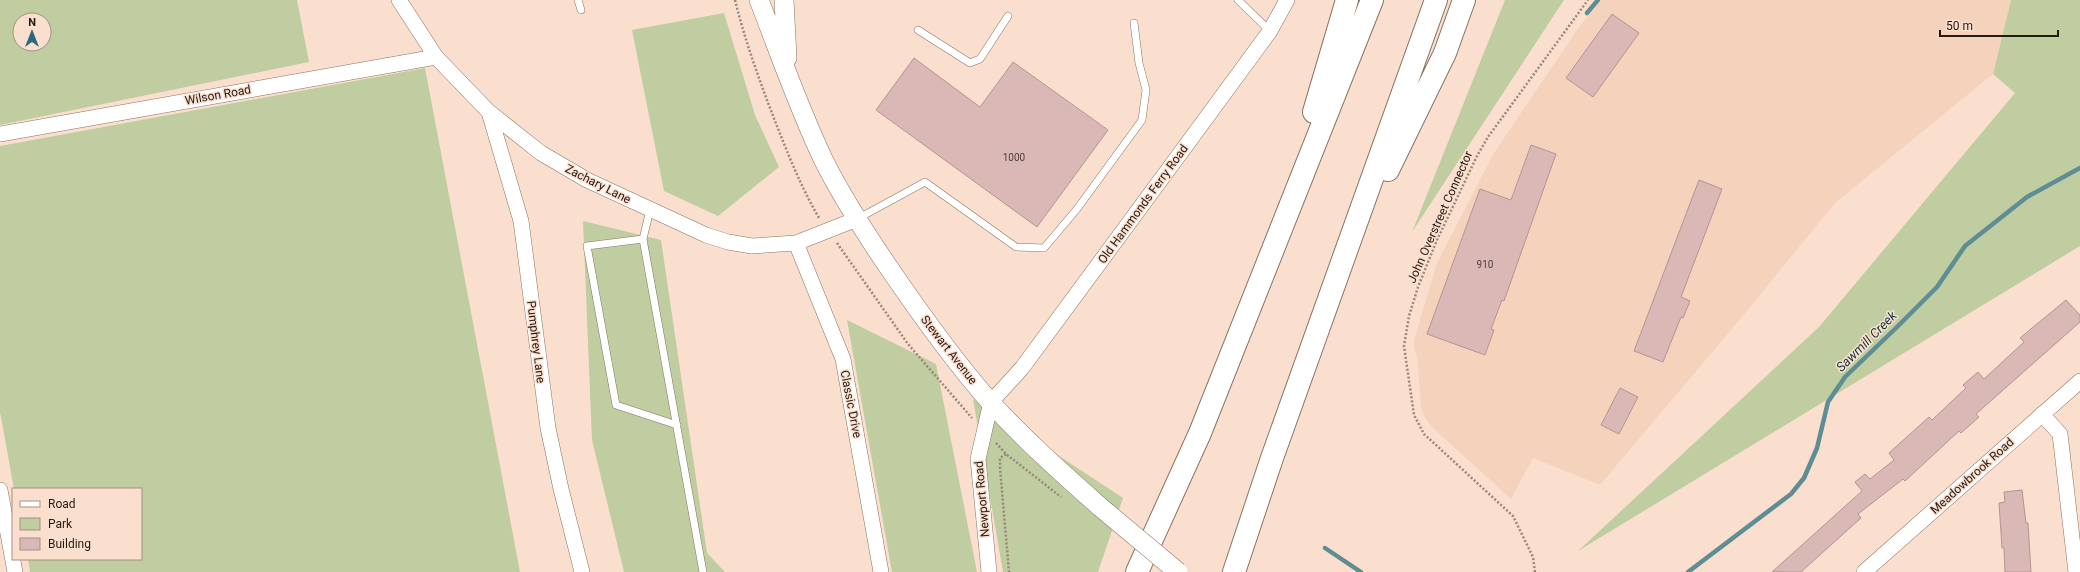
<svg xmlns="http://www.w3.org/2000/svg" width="2080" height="572" viewBox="0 0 2080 572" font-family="Roboto,sans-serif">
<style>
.built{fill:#f4d2bc}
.green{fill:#bfcda0;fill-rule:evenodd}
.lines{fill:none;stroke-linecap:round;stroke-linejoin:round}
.stream{stroke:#5e8e93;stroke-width:4.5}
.building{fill:#d9b8b6;stroke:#b49492}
.service-casing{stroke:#8a7263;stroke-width:8}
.minor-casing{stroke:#8a7263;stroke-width:16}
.tertiary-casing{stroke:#8a7263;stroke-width:20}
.motorway-casing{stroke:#8a7263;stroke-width:24}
.path{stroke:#9a867a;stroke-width:2.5;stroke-dasharray:2 2;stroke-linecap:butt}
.service{stroke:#fff;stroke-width:7}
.minor{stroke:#fff;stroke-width:15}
.tertiary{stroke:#fff;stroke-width:19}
.motorway{stroke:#fff;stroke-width:22}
.tertiary-bridge-casing{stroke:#8a7263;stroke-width:20;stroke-linecap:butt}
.tertiary-bridge{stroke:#fff;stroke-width:19}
.labels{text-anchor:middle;stroke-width:3;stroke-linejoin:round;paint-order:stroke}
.number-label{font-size:10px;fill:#50413c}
.street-label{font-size:12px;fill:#231913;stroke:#fbdfce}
.water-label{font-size:13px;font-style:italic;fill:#12363b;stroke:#fbdfce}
</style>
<rect width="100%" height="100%" fill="#fbdfce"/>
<path class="built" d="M1602,0h409l-18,74 -158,129 -94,115 -141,167 -67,-27 -22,41 -78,-71 -8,-10 -4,-12 -4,-49 -4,-13 24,-81 57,-110 85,-126z"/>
<path class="green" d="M0,0h297l12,62 -309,63zM20,20h24v24h-24z
M1505,0h59l-152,232z
M2011,0h69v246l-502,305 241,-224 196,-234 -22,-19z
M724,13l31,102 24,52 -61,49 -54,-25 -32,-161z
M425,68l95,504h-490l-2,-13h113v-70h-127l-14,-77v-266z
M583,221l78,19 46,313 18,19h-101l-32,-132z
M847,320l89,44 41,208h-85z
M973,399l150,99 -25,74h-95z"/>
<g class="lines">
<path class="stream" d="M1587,13l11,-13
M1325,548l36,24
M1688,572l103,-78 13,-16 13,-30 11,-46 17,-25 51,-49 41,-41 28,-41 62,-49 53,-29"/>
</g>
<path class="building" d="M1612,14l27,19 -46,64 -27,-19z
M914,58l66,49 33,-45 95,68 -71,97 -161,-117z
M1531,145l25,9 -52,147 -2,-1 -11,29 3,1 -9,25 -58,-21 53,-145 31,11z
M1699,180l23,9 -41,108 9,4 -7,17 -2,-1 -18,45 -29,-11z
M2066,300l14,15v7l-104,92 3,3 -18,16 -2,-2 -54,50 -2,-2 -45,35 3,4 -60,54h-29l90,-81 -7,-9 10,-8 5,5 24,-19 -5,-7 40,-36 3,3 34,-32 -3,-3 15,-13 6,7 40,-37 -4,-4z
M1620,388l18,9 -19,37 -18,-9z
M2022,490l4,33h2l3,49h-26l-1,-24h-2l-3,-45 6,-1 -1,-10z"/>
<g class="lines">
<g class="service-casing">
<path id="service" d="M578,0l3,10
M1238,0l32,31
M918,30l52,33 10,-4 28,-43
M650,210l-7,29 60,333
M857,219l68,-37 91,65 28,1 33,-39 65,-89 4,-30 -7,-27 -5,-40
M643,239l-56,7 29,159 61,20"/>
</g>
<g class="minor-casing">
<path id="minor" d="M399,0l37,57 53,55 52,41 46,27 119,55 22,7 24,4 44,-3 61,-24
M489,112l32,109 27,207 13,61 21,83
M0,134l436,-77
M796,243l47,116 38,213
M2042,414l18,20 16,138
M0,490l15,82
M989,572l-11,-113 13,-57 31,-34 157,-213 91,-124 17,-31
M1864,572l216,-191"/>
</g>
<g class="tertiary-casing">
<path id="tertiary" d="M759,0c21,54 40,109 65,161 18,36 40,70 63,104 32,47 66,95 104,138 34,37 71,70 108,103
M784,0l3,58"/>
</g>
<g class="motorway-casing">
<path id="motorway" d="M1314,112l33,-112
M1388,170l57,-117 19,-53
M1137,572l63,-139 172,-433
M1234,572l38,-114 164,-458"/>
</g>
<path class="path" d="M735,0c10,41 25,82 40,121 13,33 26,66 44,97
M837,243l71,101 64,74
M996,443l10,11 55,43
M1006,454l-6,4v10l9,104
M1535,572l-2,-15 -20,-41 -89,-82 -10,-19 -10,-69 5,-30 9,-29 19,-47 40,-84 11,-19 100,-137"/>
<use href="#service" class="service"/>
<use href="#minor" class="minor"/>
<use href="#tertiary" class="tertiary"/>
<use href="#motorway" class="motorway"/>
<g class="tertiary-bridge-casing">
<path id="tertiary-bridge" d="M1099,506l79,66"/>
</g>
<use href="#tertiary-bridge" class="tertiary-bridge"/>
</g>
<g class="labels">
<g class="number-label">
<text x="1014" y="161">1000</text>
<text x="1485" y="268">910</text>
</g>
<g class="street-label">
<text transform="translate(218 95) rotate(-10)" y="4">Wilson Road</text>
<text transform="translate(598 184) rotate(27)" y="4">Zachary Lane</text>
<text transform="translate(1143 204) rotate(-54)" y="4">Old Hammonds Ferry Road</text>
<text transform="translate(1440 217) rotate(-66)" y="4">John Overstreet Connector</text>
<text transform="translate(536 342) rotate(83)" y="4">Pumphrey Lane</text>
<text transform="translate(949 350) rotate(52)" y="4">Stewart Avenue</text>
<text transform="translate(851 404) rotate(79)" y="4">Classic Drive</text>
<text transform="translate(1972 476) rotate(-42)" y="4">Meadowbrook Road</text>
<text transform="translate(982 499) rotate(-95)" y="4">Newport Road</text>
</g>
<g class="water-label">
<text transform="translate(1866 341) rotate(-45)" y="5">Sawmill Creek</text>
</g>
</g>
<rect x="12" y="488" width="130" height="72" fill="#fbdfce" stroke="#a59083"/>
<rect x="20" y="501" width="20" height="6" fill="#ffffff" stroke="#a59083"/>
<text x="48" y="508" font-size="12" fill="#231913">Road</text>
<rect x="20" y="518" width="20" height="12" fill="#bfcda0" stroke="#a59083"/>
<text x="48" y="528" font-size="12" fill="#231913">Park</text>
<rect x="20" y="538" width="20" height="12" fill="#d9b8b6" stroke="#a59083"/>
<text x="48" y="548" font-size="12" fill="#231913">Building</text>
<g transform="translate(32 32)"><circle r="19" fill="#fbdfce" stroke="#a59083"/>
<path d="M0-3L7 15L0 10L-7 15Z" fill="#296a7e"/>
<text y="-6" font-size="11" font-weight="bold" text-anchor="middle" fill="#231913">N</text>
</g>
<path d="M1940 30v6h118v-6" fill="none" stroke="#231913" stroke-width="2"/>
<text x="1946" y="30" font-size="12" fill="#231913" stroke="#fbdfce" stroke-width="3" paint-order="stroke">50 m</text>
</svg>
